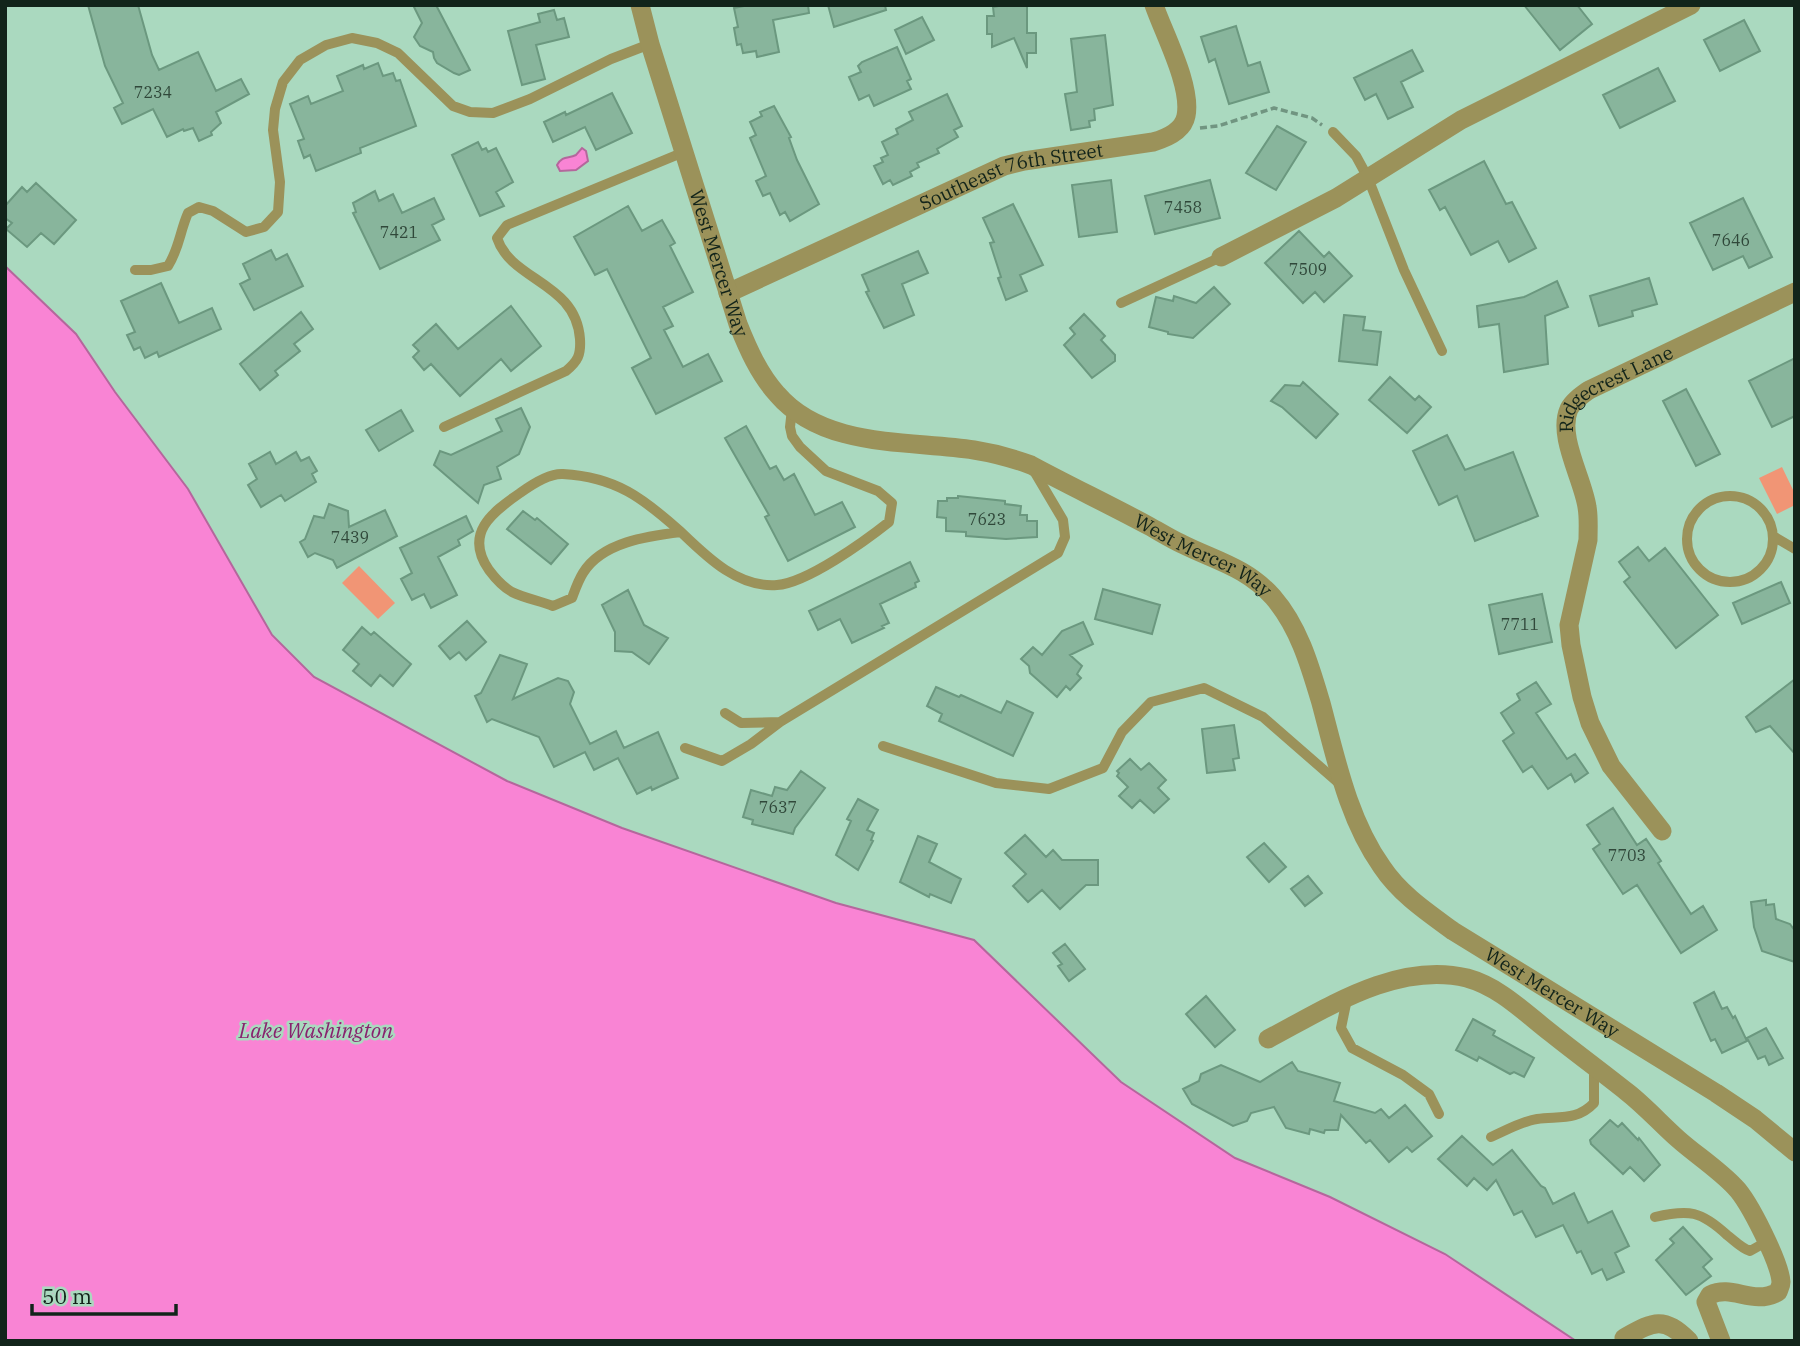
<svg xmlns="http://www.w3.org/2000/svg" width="1800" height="1346" viewBox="0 0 1800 1346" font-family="'IBM Plex Serif',serif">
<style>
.green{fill:#f19575}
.water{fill:#f984d4;stroke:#b4679c;stroke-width:2}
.building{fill:#88b59c;stroke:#6b987f;stroke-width:2}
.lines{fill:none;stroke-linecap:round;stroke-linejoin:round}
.path{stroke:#719581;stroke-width:3.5;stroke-dasharray:7 3.5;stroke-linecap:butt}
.service{stroke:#9b925a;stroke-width:10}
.minor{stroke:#9b925a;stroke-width:19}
.tertiary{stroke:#9b925a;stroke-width:19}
.labels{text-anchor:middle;stroke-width:5;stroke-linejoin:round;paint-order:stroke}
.number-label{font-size:16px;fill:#30483a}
.street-label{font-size:19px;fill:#12241a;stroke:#aad9bf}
.water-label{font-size:21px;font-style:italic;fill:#88226e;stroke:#aad9bf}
</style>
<rect width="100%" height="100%" fill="#aad9bf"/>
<path class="green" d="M1782,467l13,27v11l-18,9 -18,-36z
M359,566l36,37 -17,16 -36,-36z"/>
<path class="water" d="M582,148l4,3 2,10 -12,9 -16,1 -3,-6c6,-10 11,-6 19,-10z
M5,266l71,68 39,58 73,97 84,146 42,42 193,104 115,47 214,75 138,37 147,142 114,76 95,39 115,57 131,87h-1571z"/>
<path class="building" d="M88,5h50l14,50 7,15 39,-18 18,39 25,-12 8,15 -33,18 5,11 -10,9 1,3 -13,6 -6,-13 -9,3 -1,-2 -16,8 -14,-28 -31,15 -8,-16 9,-5 -18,-37z
M413,5h23l34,65 -11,5 -5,-2 -17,-10 -3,-5 -1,-6 -13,-6 -6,-9 8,-14z
M749,5h59l1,8 -36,7 6,32 -22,5 -1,-6 -13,2 -2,-9 -4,1 -3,-17 4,-1 -4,-19z
M828,5h57l1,5 -52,17z
M1004,5h23v28h9v20h-9v15l-13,-30 -22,9v-13h-5v-18h7l-1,-9z
M1524,5h53l15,19 -32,26z
M554,10l3,10 7,-2 5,19 -33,8 9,34 -23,6 -14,-54 32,-9 -2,-8z
M922,17l12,23 -28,14 -11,-24z
M1744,20l16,31 -40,20 -16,-31z
M1236,26l12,40 12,-4 9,30 -40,12 -14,-45 -6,3 -8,-25z
M1105,35l8,70 -19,4 1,11 -6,1 1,6 -19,3 -6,-36 12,-2 -6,-53z
M897,47l14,32 -4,2 4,8 -37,17 -5,-11 -10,5 -10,-23 12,-5 -3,-6 4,-4z
M1412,50l11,21 -22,11 12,25 -25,12 -12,-25 -11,6 -11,-22z
M378,63l5,13 10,-3 3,8 4,-1 16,46 -56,22 1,5 -45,18 -6,-16 -6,3 -6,-17 6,-2 -14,-35 18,-8 3,8 32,-13 -6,-15 26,-11 1,4z
M1658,68l17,33 -55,27 -17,-33z
M612,93l20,40 -36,17 -11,-23 -32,15 -9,-20 21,-10 1,3z
M947,94l15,32 -8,4 4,7 -21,12 2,4 -22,10 2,4 -9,5 2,4 -19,9 -3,-5 -7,4 -9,-18 9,-4 -2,-4 7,-3 -6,-13 16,-8 -2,-5 17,-9 -4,-8z
M774,106l17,31 -2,1 8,22 22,44 -29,17 -5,-9 -5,3 -10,-22 -7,3 -7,-15 10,-5 -16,-38 6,-3 -6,-13 12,-6 -2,-4z
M1277,126l29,16 -30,48 -30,-17z
M478,142l4,8 4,-2 2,4 8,-4 17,34 -17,10 8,14 -24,10 -28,-61z
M1484,161l22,43 6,-2 24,46 -27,14 -11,-21 -27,14 -26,-48 -5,3 -11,-20z
M1111,180l6,52 -38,5 -7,-52z
M1210,180l10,38 -65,16 -10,-38z
M36,183l40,37 -22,24 -13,-11 -14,14 -21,-18 6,-6 -7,-5v-12l17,-19 5,5z
M375,191l4,10 14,-7 9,19 32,-15 10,21 -12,6 8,15 -60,29 -27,-56 3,-1 -3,-9z
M1743,198l29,59 -23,11 -6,-12 -30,14 -23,-47z
M1013,204l30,61 -23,10 7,16 -21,9 -8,-22 3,-1 -11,-34 4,-1 -11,-24z
M628,206l14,25 20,-11 13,23 -5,3 23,46 -30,15 10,19 -9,4 19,37 25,-13 14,27 -66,33 -24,-46 19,-10 -44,-89 -12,6 -21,-38z
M1299,231l25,26 5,-5 23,24 -28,26 -9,-10 -12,11 -38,-40z
M271,250l5,10 11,-6 16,32 -49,24 -14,-26 10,-5 -7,-15z
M918,251l10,22 -26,11 12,31 -30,13 -18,-36 3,-1 -7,-16z
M1649,278l8,26 -25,7 1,5 -34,10 -9,-30z
M1557,281l11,26 -23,9 3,48 -44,8 -5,-48 -20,3 -2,-21 47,-9z
M161,283l18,40 33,-15 9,21 -62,28 -2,-5 -12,6 -5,-11 -6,3 -7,-15 8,-3 -14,-31z
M1214,287l16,17 -37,34 -25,-4v-2l-19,-5 7,-30 17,4 1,-5 22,7z
M511,306l30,40 -30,25 -10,-12 -41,37 -29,-32 -7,6 -11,-13 6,-6 -6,-6 23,-21 22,25z
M301,312l12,17 -19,15 6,7 -25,20 3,4 -18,15 -20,-26z
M1084,314l21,22 -4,4 14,15v6l-23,17 -28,-33 11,-11 -5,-6z
M1344,315l21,2 -2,13 18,2 -4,33 -38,-4z
M1795,358v58l-23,11 -23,-46z
M1390,377l25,23 4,-4 12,11 -24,26 -38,-33z
M1303,382l35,32 -22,24 -34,-31 -11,-6 14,-16 15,1z
M1686,389l34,65 -24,12 -33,-65z
M521,408l9,19 -11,27 -22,13 4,12 -17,6 -6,18 -44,-38 6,-14 11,4 51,-24 -6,-12z
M401,410l12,21 -34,20 -13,-21z
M746,426l24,43 6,-3 8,14 10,-6 21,41 27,-13 13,25 -67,34 -23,-44 4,-2 -44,-77z
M1447,435l18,35 48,-18 25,64 -63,25 -18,-45 -18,9 -26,-54z
M270,452l6,12 20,-12 5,9 8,-4 8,14 -5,3 4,8 -31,19 -4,-6 -20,12 -13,-22 9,-6 -8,-15z
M958,496l47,5v3l16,2 -1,9h7v6h10v16l-31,2 -40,-3v-4l-20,-1v-13l-9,-1 1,-16h9v-3h11z
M329,504l19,7 1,16 36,-17 12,26 -60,32 -4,-8 -18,-7 -7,4 -8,-15 5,-3 9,-23 10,2z
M523,511l12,9 2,-2 31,26 -17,20 -44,-35z
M466,516l7,15 -15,9 2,5 -22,12 19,38 -26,13 -7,-14 -12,6 -11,-21 11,-6 -12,-25z
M1638,547l11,14 16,-13 53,67 -42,33 -52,-66 6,-5 -11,-15z
M910,562l9,19 -4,2 1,4 -36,17 9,19 -7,3 2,2 -32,15 -12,-24 -22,11 -9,-19z
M1781,582l9,21 -48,21 -9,-21z
M1103,589l57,16 -8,29 -57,-15z
M628,590l16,35 24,13 -19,26 -17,-12 -17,-1v-19l-13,-27z
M1542,594l10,48 -53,12 -10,-49z
M467,621l19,21 -20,18 -7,-8 -9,7 -11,-13z
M1083,622l10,22 -23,11 12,11 -5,8 4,4 -11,12 -4,-4 -9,11 -27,-24 -1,-7 -8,-7 12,-12 9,8 20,-24z
M362,627l9,8 3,-3 37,32 -18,22 -13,-11 -9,11 -18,-15 6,-7 -16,-14z
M500,655l27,9 -14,35 45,-21 10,3 6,11 -4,12 20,40 26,-13 8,17 34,-16 20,46 -26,12 -1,-3 -14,7 -19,-36 -24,12 -9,-18 -31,15 -15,-30 -47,-18 -5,3 -12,-26 6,-3z
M1795,679v75l-25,-28 -14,6 -10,-15z
M1536,682l15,22 -15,9 31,46 8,-5 13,19 -13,9 -4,-8 -23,15 -16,-23 -9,6 -20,-31 11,-8 -13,-20 19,-13 -3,-6z
M936,687l23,10 2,-2 40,18 6,-12 26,12 -20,43 -74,-35 3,-7 -15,-8z
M1234,725l5,33 -6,1 2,11 -28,3 -5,-44z
M1130,759l11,11 8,-7 17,17 -8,8 11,11 -15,14 -14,-13 -8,8 -13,-12 9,-9 -11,-11 2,-3 -2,-2z
M801,771l24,17 -30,40 -2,6 -41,-10 1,-4 -10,-3 8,-27 21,6 3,-9 12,3z
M858,799l20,11 -11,20 7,3 -3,7 2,1 -15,29 -22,-15 15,-34 -4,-2z
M1613,808l24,37 9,-6 15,22 -3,2 33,51 12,-8 14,24 -36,23 -44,-68 -14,9 -30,-45 7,-5 -13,-19z
M1025,835l21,22 7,-7 9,10h36v25h-12l-26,24 -18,-19 -14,12 -15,-16 13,-12 -21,-21z
M918,836l19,8 -8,18 32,17 -10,24 -21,-9 -1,3 -29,-15z
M1264,843l22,24 -17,15 -22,-25z
M1308,876l14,17 -17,13 -14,-17z
M1766,900v5l8,-1 2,15 14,5 5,7v31l-33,-11 -8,-24 -3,-25z
M1065,944l20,25 -16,12 -11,-15 4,-2 -9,-11z
M1714,992l8,17 5,-2 6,11 2,-2 12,25 -25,12 -7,-14 -4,2 -17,-38z
M1206,996l29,34 -20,17 -29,-33z
M1473,1019l22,12 -2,4 41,23 -10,19 -10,-5 -4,2 -31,-17 -2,4 -21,-11z
M1766,1028l17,30 -14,7 -4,-9 -7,3 -11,-21z
M1292,1062l6,9 42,12 -6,18 41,12 6,-4 8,9 16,-13 27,31 -20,16 -5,-5 -18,15 -19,-22 -4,3 -25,-28 -3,15h-13l-1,3 -14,-4 -1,5 -23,-6 -12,-21 -23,6 -4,8 -14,5 -41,-22 -9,-15 16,-8 2,-7 20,-9 39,17z
M1610,1120l8,7 4,-4 16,17 1,-2 21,27 -16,16 -14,-14 -7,7 -32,-30 -1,-4z
M1462,1136l31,29 19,-15 29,36 4,2 8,16 21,-11 14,30 24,-12 17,35 -14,7 9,19 -17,8 -5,-11 -10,5 -11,-23 -4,2 -14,-28 -27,12 -14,-26 -8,4 -18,-35 -9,10 -13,-12 -7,8 -29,-27z
M1683,1227l29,32 -9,8 8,9 -25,19 -30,-35 18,-17 -4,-4z"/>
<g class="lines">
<path class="path" d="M1200,128l18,-2 56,-18 38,10 10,7"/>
<path class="service" d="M1333,132l23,24 12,22 36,92 38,81
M135,270h16l17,-4c11,-17 12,-35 20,-53l11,-6 14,4 33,21 18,-5 14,-15 2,-30 -7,-52 2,-21 8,-27 17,-22 26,-15 26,-7 25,5 21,10 55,53 17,6 23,1 37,-14 81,-40 39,-15
M1121,303l100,-46
M444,427l122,-56c12,-10 15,-16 14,-32 -4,-57 -69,-58 -83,-101l10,-13 177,-73
M1687 539a43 43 0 1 1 86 0a43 43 0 1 1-86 0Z
M681,532c-38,-34 -65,-55 -118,-58 -14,-1 -32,11 -43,19 -29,20 -56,41 -31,77 6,8 14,17 23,22 12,6 28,9 41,14l19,-8c3,-8 6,-17 11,-25 19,-31 65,-37 98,-41 26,25 57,56 96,53 30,-2 88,-44 112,-63l3,-19 -14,-12 -52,-20 -26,-24 -8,-11 -2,-9 2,-18
M1773,536l22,13
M780,722l278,-169 7,-16 -2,-17 -29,-49
M883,746l113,37 53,6 54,-21 19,-36 29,-30 53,-14 59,29 78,68
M685,748l37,13 29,-17 29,-22 -39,1 -16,-10
M1347,999l-6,29 11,20 51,27 26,19 10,20
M1491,1137c14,-6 31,-16 46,-18 22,-3 40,2 57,-16v-36
M1655,1217c34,-8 46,-6 72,18 8,6 14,13 23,16l16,-9"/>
<g class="minor">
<path d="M1221,257l115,-59 125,-78 230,-115"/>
<path id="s1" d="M728,293l276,-127 20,-5 129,-19c14,-4 30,-11 33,-26 6,-30 -22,-82 -32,-111"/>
<path id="s2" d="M1662,831l-51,-65 -21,-43 -8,-26 -11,-52 -2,-20 19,-85c0,-11 1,-22 -1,-33 -4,-28 -30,-71 -18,-98 4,-8 13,-14 20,-19l206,-98"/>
<path d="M1268,1039c59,-31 129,-78 199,-61 33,9 58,35 84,55 25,20 51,39 76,59 18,14 34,32 51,47 18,16 40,30 57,48 14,14 45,76 46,95 0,4 -2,7 -3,10 -26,14 -45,-8 -68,3l-4,7 15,39"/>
<path d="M1624,1338c29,-16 39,-23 65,3"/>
</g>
<path class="tertiary" id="s3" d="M640,5l10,39 88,280c10,25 21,50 39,70 47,55 132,46 197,56 19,3 38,8 57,15 39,21 79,40 118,61 11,6 22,13 33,18 34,17 64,23 91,53 26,30 37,69 48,106 15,56 27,116 61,164 18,27 45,45 71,64l263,162 39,26 40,33"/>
</g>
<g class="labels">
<g class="number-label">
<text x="153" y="98">7234</text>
<text x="1183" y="213">7458</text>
<text x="399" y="238">7421</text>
<text x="1731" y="246">7646</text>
<text x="1308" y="275">7509</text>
<text x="987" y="525">7623</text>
<text x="350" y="543">7439</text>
<text x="1520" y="630">7711</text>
<text x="778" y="813">7637</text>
<text x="1627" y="861">7703</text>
</g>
<g class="street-label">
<text dy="7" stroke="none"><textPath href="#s1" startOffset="308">Southeast 76th Street</textPath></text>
<text dy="7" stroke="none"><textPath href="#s3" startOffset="270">West Mercer Way</textPath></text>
<text dy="7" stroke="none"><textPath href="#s2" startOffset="500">Ridgecrest Lane</textPath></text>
<text dy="7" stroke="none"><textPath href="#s3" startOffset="878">West Mercer Way</textPath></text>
<text dy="7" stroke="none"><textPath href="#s3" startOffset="1466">West Mercer Way</textPath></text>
</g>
<g class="water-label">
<text x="316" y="1038">Lake Washington</text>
</g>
</g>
<rect width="1800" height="1346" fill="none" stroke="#12241a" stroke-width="14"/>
<path d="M32 1304v10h144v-10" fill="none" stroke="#12241a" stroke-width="3.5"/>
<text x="42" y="1304" font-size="21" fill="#12241a" stroke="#aad9bf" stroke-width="5" paint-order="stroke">50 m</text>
</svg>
